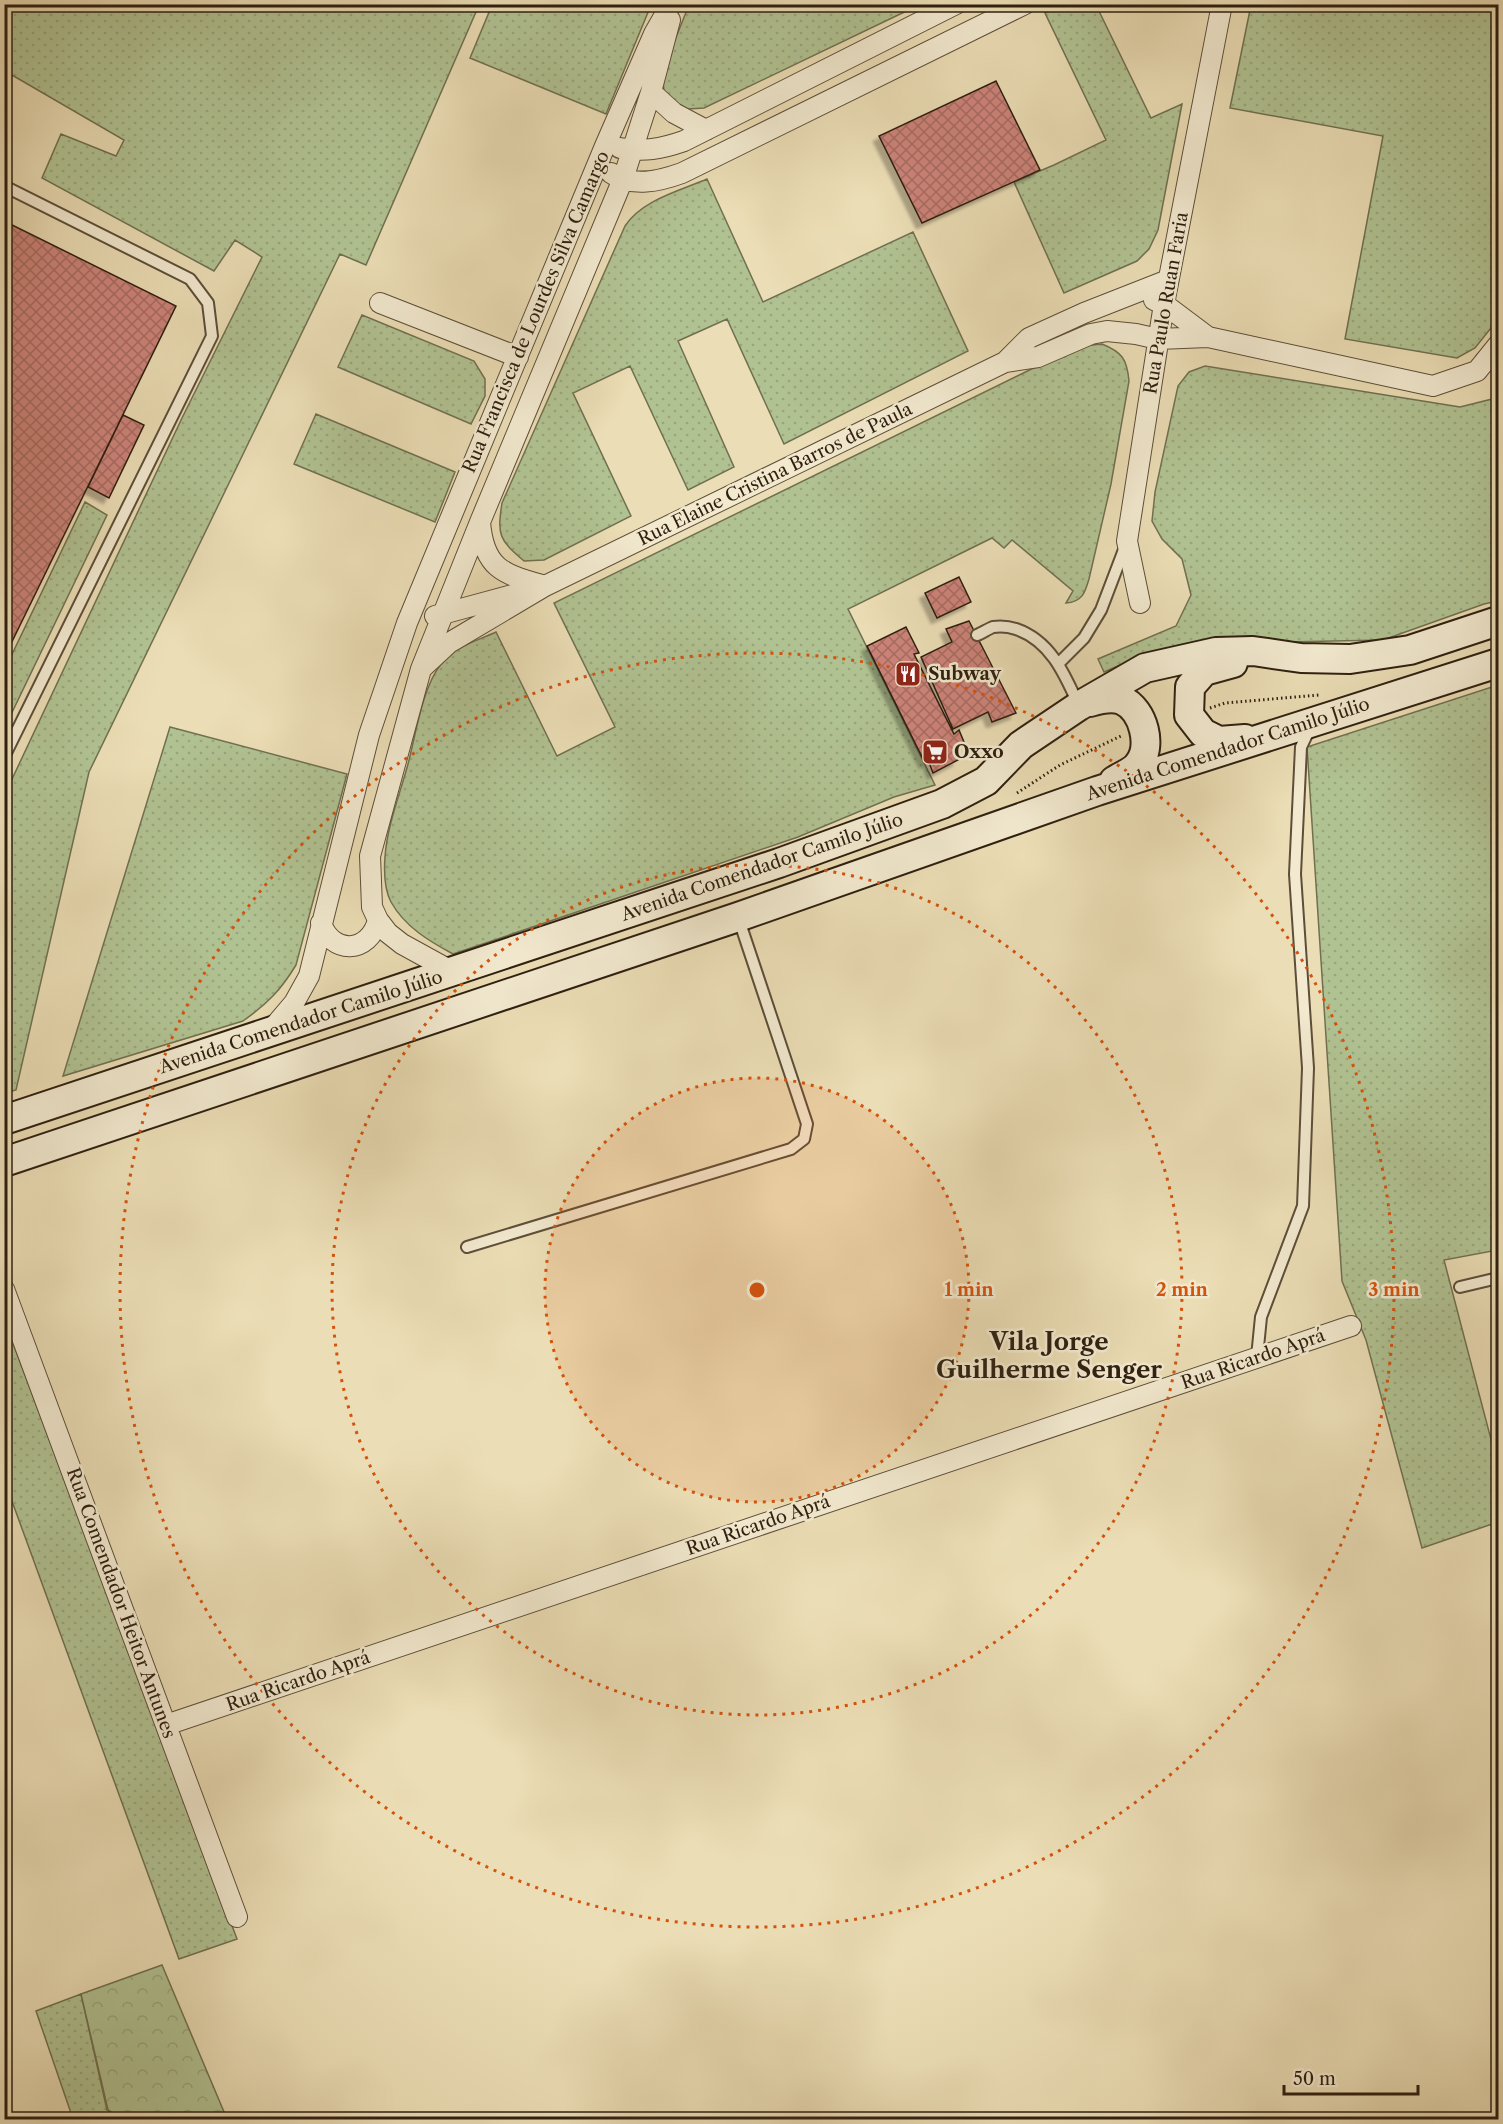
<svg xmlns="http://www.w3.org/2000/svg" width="1503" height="2124" viewBox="0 0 1503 2124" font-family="'Libre Caslon Text',serif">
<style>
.grass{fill:url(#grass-dots);stroke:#707051;stroke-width:1.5}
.forest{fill:url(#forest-crowns);stroke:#707051;stroke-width:1.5}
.building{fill:url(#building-cross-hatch);stroke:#2e1f10;stroke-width:1.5;filter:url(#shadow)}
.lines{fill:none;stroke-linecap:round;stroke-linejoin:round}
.lane-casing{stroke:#5d4e39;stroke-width:14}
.street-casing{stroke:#5d4e39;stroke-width:22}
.secondary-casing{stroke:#2e1f10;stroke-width:32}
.path{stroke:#2e1f10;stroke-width:3;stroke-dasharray:1.5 3;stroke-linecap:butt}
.lane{stroke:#f2e9cf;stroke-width:10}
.street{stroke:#f2e9cf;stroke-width:20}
.secondary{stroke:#f2e9cf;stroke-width:28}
.ring{fill:none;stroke:#d5530c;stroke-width:3;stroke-dasharray:3 6}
.labels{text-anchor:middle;stroke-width:5;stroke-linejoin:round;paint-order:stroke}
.street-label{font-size:18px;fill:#2e1f10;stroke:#f2e9cf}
.poi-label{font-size:18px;font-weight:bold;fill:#2e1f10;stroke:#f2e9cf;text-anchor:start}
.district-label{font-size:24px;font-weight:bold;fill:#2e1f10;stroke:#f2e9cf}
.centre{fill:#d5530c;stroke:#f2e9cf;stroke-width:3}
.ring-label{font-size:18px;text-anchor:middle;font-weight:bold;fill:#d5530c;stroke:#f2e9cf;stroke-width:5;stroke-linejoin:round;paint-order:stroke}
</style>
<defs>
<pattern id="grass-dots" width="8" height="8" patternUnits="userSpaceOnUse" patternTransform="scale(1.5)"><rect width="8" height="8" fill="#b1c292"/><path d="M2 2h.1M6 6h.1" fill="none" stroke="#99a67d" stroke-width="1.8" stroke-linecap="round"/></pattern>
<pattern id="forest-crowns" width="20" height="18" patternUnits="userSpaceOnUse" patternTransform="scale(1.5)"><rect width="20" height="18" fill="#b1c292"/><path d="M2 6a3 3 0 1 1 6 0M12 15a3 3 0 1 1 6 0" fill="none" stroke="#99a67d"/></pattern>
<pattern id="building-cross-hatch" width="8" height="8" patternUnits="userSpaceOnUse" patternTransform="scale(1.5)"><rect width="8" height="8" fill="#cc8379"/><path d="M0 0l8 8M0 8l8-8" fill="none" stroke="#a66b62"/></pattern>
<filter id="shadow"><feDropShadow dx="-5.5" dy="5.5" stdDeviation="1.5" flood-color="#0004"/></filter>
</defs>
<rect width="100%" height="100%" fill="#ebddb5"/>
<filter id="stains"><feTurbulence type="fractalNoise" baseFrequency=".00333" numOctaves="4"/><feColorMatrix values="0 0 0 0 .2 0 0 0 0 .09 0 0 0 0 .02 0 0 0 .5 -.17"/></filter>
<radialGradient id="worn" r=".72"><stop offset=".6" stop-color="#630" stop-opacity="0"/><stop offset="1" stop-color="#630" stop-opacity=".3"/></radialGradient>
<path class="grass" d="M5,4l474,1 -113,260 -26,-11 -251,518 -73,318 -11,3v-299l177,-376 80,-161 -27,-17 -21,31 -172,-93 19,-44 55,22 8,-16 -119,-69z
M492,5v-1l159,1 -45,109 -136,-56z
M689,5h230l-215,103 -16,1 -13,-6 -11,-12 -2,-19z
M1062,5h34l55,113 31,-14 -24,126 -9,19 -12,12 -73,32 -50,-111 40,-17 52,-25 -61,-127z
M1251,5h247v284l-7,39 -16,20 -18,10 -112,-19 38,-203 -153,-28z
M707,179l56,123 150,-70 55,119 -184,93 -57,-125 -49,22 56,126 -46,23 -58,-124 -57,27 58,123 -87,44 -20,1c-25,-21 -27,-26 -22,-58l123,-277c17,-26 54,-35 82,-47z
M362,315l112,46 11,18v17l-14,28 -133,-57z
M1102,344c20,8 25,15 27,37l-18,103 -22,95c-4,14 -7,23 -23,24l7,-12 -61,-51 -8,8 -12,-10 -144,71 87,176 -41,12 -96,40 -345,117c-24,-13 -48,-27 -62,-52 -7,-13 -7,-31 -6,-45 2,-31 15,-63 23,-93 8,-30 14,-76 33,-100 12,-17 36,-23 55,-32l61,124 58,-29 -61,-124 500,-245 29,-12z
M1205,366l255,41 32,-8 6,-5v207l-14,3 -101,36 -98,2 -144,14 -37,16 -6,-13 78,-33 15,-31 -9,-36 -20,-20 -10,-18 3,-29 23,-106 11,-14z
M316,414l139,58 -20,50 -141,-58z
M85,502l22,13 -102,212v-58z
M1498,685v565l-54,10 54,206v56l-76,26 -56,-208 -24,-59 -35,-534z
M170,727l177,47 -51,191c-15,25 -29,39 -53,56l-180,55z
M5,1322l232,617 -58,20 -174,-477z
M81,1994l26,116 15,9h-49l-37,-108z"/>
<path class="forest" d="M162,1965l65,154h-105l-14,-9 -27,-116z"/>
<path class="building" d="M996,81l44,89 -118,53 -43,-87z
M4,221l172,85 -172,352z
M123,415l21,10 -35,73 -21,-11z
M959,577l12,25 -34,16 -12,-25z
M969,621l47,92 -24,9 -4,-10 -35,17 -32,-72 31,-15 -6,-13z
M906,627l13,26 -5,1 40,80 5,-4 5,12 -10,6 4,12 -25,13 -5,-13 -3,3 -58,-117z"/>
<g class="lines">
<g class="lane-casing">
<path id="lane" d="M4,186l186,93 18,24 4,33 -208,421
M977,635c5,-2 11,-6 16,-8 7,-1 17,0 23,2 35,12 49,46 63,77
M1058,664l26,-26 17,-28 24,-63
M467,1247l324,-98 13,-10 3,-15 -69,-207
M1460,1287l38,-9
M1257,1357l4,-40 42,-111 5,-138 -13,-194 6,-127 10,-21"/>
</g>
<g class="street-casing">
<path id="street" d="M651,92l23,21 32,17
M620,148c24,4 41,1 64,-7l272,-137
M611,173c21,15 49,8 71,0l343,-169
M1154,300l10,4 44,33
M380,303l138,54
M1005,362l24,-24 55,-25 84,-33
M480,522c4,48 24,52 65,64
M1140,603l-13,-62 37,-237 58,-300
M435,616l85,-23
M421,669l28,-26 96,-57 460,-224 33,-5 53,-23 16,-3 29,3 22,5 50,-2 225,49 44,-15 21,-26
M321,923c11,32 48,31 57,-3
M453,972l-51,-28 -14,-11 -10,-13 -6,-13 -2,-51 51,-187 59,-147 143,-343 28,-87 19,-72
M272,1029l22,-26 15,-27 60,-241 38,-112 198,-477 49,-112 17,-30
M4,1289l233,628
M166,1725l1185,-399"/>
</g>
<g class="secondary-casing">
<path id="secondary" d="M1233,663l-29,8 -14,16 -1,28 14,18 16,8 26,-2
M1090,702c10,-3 21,-6 32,-2 22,10 31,47 16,65 -5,7 -17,11 -24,16
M4,1120l775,-257 163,-59 44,-23 35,-36 58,-39 66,-38 71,-16 37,-1 48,7 49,1 60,-9 88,-29
M4,1162l734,-245 359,-126 401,-128"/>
</g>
<path class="path" d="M1210,708l15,-5 94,-8
M1017,793l43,-28 61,-29"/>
<use href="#lane" class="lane"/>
<use href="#street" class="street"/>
<use href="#secondary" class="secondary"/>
</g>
<circle cx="757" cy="1290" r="212" fill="#d5530c" fill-opacity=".12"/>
<g class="ring">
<circle cx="757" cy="1290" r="212"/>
<circle cx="757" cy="1290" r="425"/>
<circle cx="757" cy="1290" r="637"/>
</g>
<defs>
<g id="restaurant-square" transform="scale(1.35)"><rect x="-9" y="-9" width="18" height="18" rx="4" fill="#8f2418" stroke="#f2e9cf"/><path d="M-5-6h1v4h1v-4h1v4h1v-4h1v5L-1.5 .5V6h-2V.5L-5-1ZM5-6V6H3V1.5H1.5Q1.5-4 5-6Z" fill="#fff"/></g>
<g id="supermarket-square" transform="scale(1.35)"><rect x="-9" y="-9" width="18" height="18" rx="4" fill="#8f2418" stroke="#f2e9cf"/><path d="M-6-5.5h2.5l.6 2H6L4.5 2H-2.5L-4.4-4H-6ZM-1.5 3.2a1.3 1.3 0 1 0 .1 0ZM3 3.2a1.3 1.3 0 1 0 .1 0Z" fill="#fff"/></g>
</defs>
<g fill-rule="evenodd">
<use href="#restaurant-square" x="908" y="674"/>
<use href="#supermarket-square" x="935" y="752"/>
</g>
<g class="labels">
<g class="street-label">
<text transform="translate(1166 303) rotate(-80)" y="6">Rua Paulo Ruan Faria</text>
<text transform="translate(536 312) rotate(-67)" y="6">Rua Francisca de Lourdes Silva Camargo</text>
<text transform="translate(775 474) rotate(-26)" y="6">Rua Elaine Cristina Barros de Paula</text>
<text transform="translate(1228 749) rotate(-18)" y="6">Avenida Comendador Camilo Júlio</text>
<text transform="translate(762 867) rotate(-19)" y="6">Avenida Comendador Camilo Júlio</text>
<text transform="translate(301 1022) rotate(-18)" y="6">Avenida Comendador Camilo Júlio</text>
<text transform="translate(1253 1359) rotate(-19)" y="6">Rua Ricardo Aprá</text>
<text transform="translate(758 1525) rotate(-19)" y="6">Rua Ricardo Aprá</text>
<text transform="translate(121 1603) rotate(70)" y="6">Rua Comendador Heitor Antunes</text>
<text transform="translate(298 1681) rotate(-19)" y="6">Rua Ricardo Aprá</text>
</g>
<g class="poi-label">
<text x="928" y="680">Subway</text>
<text x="954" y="758">Oxxo</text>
</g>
<g class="district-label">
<text x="1049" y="1350">Vila Jorge<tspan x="1049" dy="28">Guilherme Senger</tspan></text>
</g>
</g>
<circle cx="757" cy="1290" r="9" class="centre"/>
<g class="ring-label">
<text x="969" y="1296">1 min</text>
<text x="1182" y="1296">2 min</text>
<text x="1394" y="1296">3 min</text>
</g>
<rect width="1503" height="2124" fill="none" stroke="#ebddb5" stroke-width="24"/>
<rect x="6" y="6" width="1491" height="2112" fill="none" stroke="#2e1f10" stroke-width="3"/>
<rect x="12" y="12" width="1479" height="2100" fill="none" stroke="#2e1f10" stroke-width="1.5"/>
<path d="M1284 2085v9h134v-9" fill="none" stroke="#2e1f10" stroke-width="3"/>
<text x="1293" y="2085" font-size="18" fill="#2e1f10" stroke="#f2e9cf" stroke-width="4.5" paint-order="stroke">50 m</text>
<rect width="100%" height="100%" filter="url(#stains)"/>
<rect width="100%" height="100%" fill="url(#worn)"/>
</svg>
